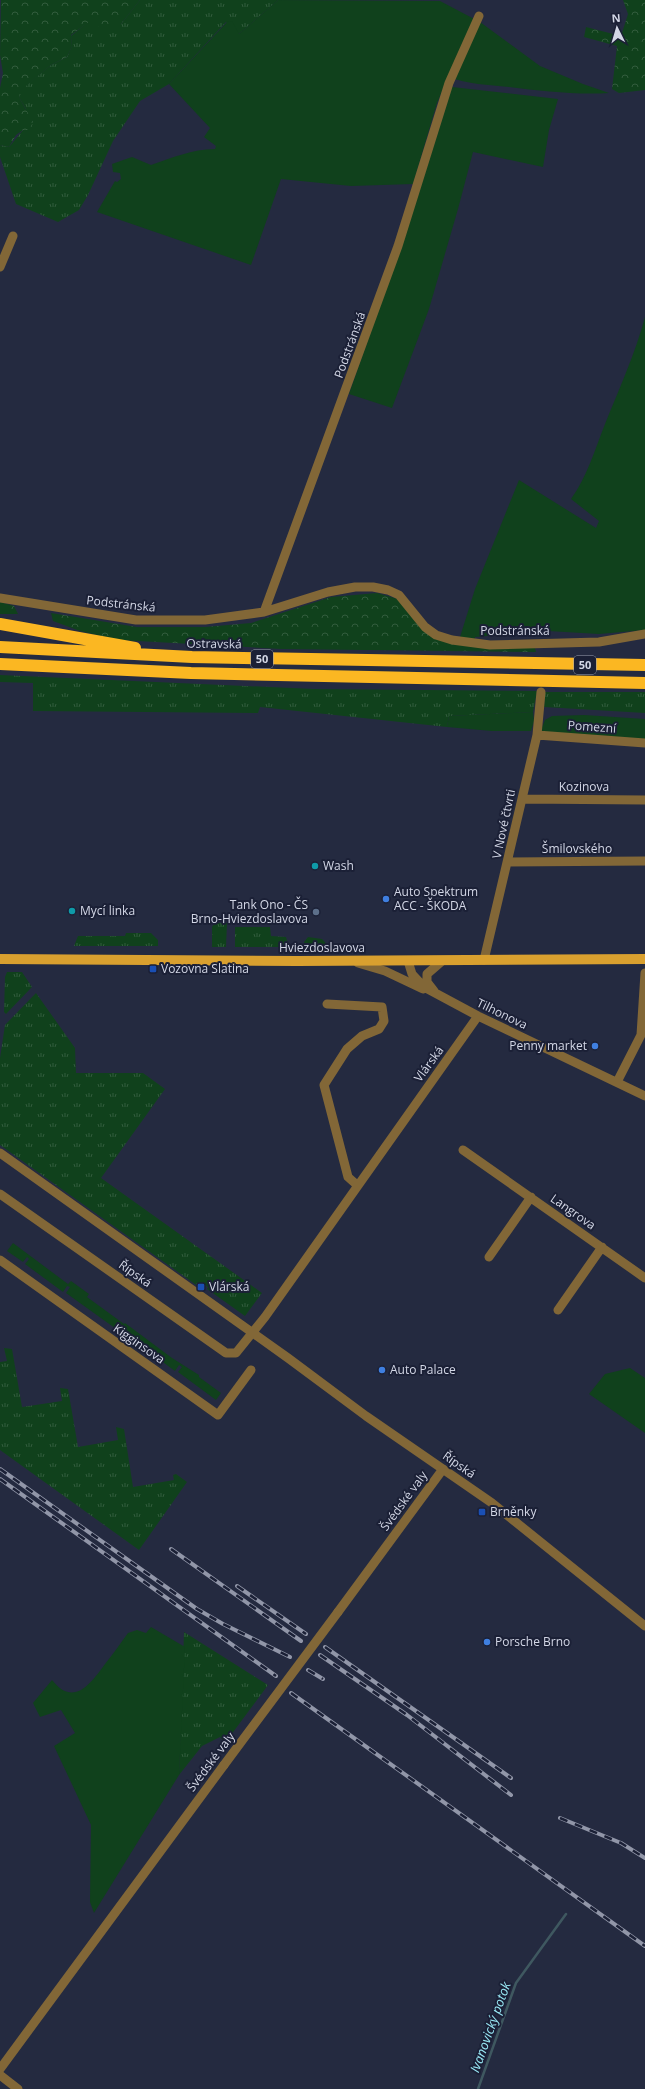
<svg xmlns="http://www.w3.org/2000/svg" width="645" height="2089" viewBox="0 0 645 2089" font-family="'Open Sans',sans-serif">
<style>
.grass{fill:url(#grass-tufts)}
.forest{fill:url(#forest-crowns)}
.green{fill:#10411c}
.lines{fill:none;stroke-linecap:round;stroke-linejoin:round}
.stream{stroke:#3f5860;stroke-width:2.5}
.minor{stroke:#826737;stroke-width:9}
.major{stroke:#d9a02f;stroke-width:10}
.highway{stroke:#fbb722;stroke-width:12}
.rail-casing{stroke:#9196a8;stroke-width:4}
.rail{stroke:#1b2036;stroke-width:2.5;stroke-dasharray:8;stroke-linecap:butt}
.minor-bridge{stroke:#826737;stroke-width:9}
.culture-dot{fill:#0f9aa8;stroke:#1b2036;stroke-width:1.5}
.shop-dot{fill:#3f7fe0;stroke:#1b2036;stroke-width:1.5}
.service-dot{fill:#5c6f8a;stroke:#1b2036;stroke-width:1.5}
.transit-dot{fill:#1a4fb4;stroke:#1b2036;stroke-width:1.5}
.labels{text-anchor:middle;stroke-width:4;stroke-linejoin:round;paint-order:stroke}
.shield{fill:#1b2036;stroke:#9ca0b1;stroke-width:1}
.shield-label{font-size:11px;font-weight:bold;fill:#d3d7e6}
.street-label{font-size:12px;fill:#d3d7e6;stroke:#1b2036}
.poi-label{font-size:12px;fill:#d3d7e6;stroke:#1b2036;text-anchor:start}
.water-label{font-size:13px;font-style:italic;fill:#9aeaf7;stroke:#1b2036}
</style>
<defs>
<pattern id="grass-tufts" width="24" height="20" patternUnits="userSpaceOnUse"><rect width="24" height="20" fill="#10411c"/><path d="M3 7l-1-3M5 7V3M7 7l1-3M15 17l-1-3M17 17v-4M19 17l1-3" fill="none" stroke="#325c3d"/></pattern>
<pattern id="forest-crowns" width="20" height="18" patternUnits="userSpaceOnUse"><rect width="20" height="18" fill="#10411c"/><path d="M2 6a3 3 0 1 1 6 0M12 15a3 3 0 1 1 6 0" fill="none" stroke="#325c3d"/></pattern>
</defs>
<rect width="100%" height="100%" fill="#242a40"/>
<path class="grass" d="M140,0h138l-39,34 -13,-12 -57,62 -29,17 -27,40 -25,54 -9,15 -21,12 -42,-18 -16,-47v-12l9,2 14,-17 3,-21 -6,-10 -2,-7 33,-27 16,-8 5,-11 -1,-10 19,-16 31,4z
M0,675l314,14 223,2 -4,21 -84,4 -2,11 -187,-20 -2,6 -225,-2v-28l-33,-1z
M545,692h100v21l-101,-6z
M215,923h12l-1,24h-14v-20z
M235,927h35l1,9 15,1 3,10h-54z
M126,933h25l7,7v6h-84l4,-10h47z
M308,937l14,2 12,13h-25l-5,-5v-5z
M7,972h15l10,15 -26,27 -2,-2 1,-35z
M36,993l39,55 1,25h67l22,16 -64,89 161,115 -17,23 -38,-27 1,-2 -6,-4 -3,4 -199,-142v-87l5,-33z
M4,1348l8,1 10,58 40,-6 -2,-13 8,1 10,58 40,-7 -2,-13 8,2 9,58 41,-7 -1,-5 3,-1 11,8 -48,68 -139,-100v-88l7,-1z
M184,1632l84,53 -43,58 -5,-6 -18,9 -23,29z"/>
<path class="forest" d="M1,0h139l-19,24 -21,4 -10,-7 -19,14 1,11 -5,11 -16,8 -32,27 1,7 13,23 -4,8h-6l-7,5 -7,12 -9,-2v-57l3,-15 -3,-18z
M623,0h22v90l-26,3 -7,-4 5,-43 -33,-9 2,-10 35,9 7,-22z
M377,593l21,6 52,44 85,5 1,4 -255,-3 -162,-9 -39,-9 -27,-10 -2,-8 86,14h68l46,-4 80,-26z
M0,602l14,4 4,8h-18z"/>
<path class="green" d="M278,0l162,1 40,21 60,44 43,18 26,9c-33,2 -67,-2 -100,-6 -21,-2 -41,-3 -61,-10l-11,26 -24,81 -62,2 -70,-7 -30,86 -154,-53 18,-31 2,1 4,-3 -1,-6 -7,-1 -1,-8 20,-7 19,8c21,-7 41,-16 64,-16l1,-3 -12,-9 6,-9 -41,-44 58,-62 5,-1 7,13z
M452,87l106,12 -9,31 -6,37 -70,-15 -15,57 -29,100 -37,99 -43,-14 64,-183z
M645,317v313l-46,4 -51,-3 -73,6v3l-15,-3 15,-48 44,-109 77,48 3,-7 -28,-22c16,-22 24,-50 34,-75 14,-35 30,-70 40,-107z
M533,712l1,9 -3,10h-39l-45,-4 2,-11z
M584,715l61,4v21l-105,-8 5,-12 7,-4z
M13,1243l55,41 3,-3 18,13 -2,3 37,27 1,-1 47,35 27,17v2l22,16 -5,7 -38,-28 4,-5 -3,-2 -4,6 -53,-39 3,-5 -2,-1 -4,5 -53,-38 4,-6 -3,-1 -4,6 -38,-28 4,-5 -2,-2 -4,5 -16,-11z
M630,1368l15,10v55l-56,-39 16,-20z
M151,1627l34,20 -6,128 -85,138 -4,-11 1,-77 -37,-79 21,-13 -14,-23 -21,7 -7,-14 19,-23c22,28 39,3 53,-16 8,-10 15,-20 23,-31l9,-3 9,3z"/>
<g class="lines">
<path class="stream" d="M478,2089l38,-106 50,-69"/>
<path class="minor" d="M0,267l13,-31
M0,598l136,22h69l59,-8 64,-20 27,-5h18l15,3 11,5 26,32 11,8 16,5 38,5 109,-3 46,-8
M264,612l134,-366 51,-163 30,-67
M537,735l108,8
M522,799l123,1
M508,862l137,-1
M484,960l53,-225 4,-43
M408,961l4,13 12,13 54,29 167,80
M358,963l27,8 38,18
M434,991l-7,-9v-8l15,-13
M327,1004l55,3 2,14 -5,8 -17,7 -15,13 -23,36 24,92 9,8
M617,1082l24,-47 4,-62
M463,1150l182,128
M0,1153l288,205 78,58 126,87 153,123
M0,1194l226,159h10l29,-36 213,-301
M489,1257l42,-60
M0,1260l218,155 33,-45
M558,1310l44,-63
M338,1612l105,-143
M0,2069l224,-304
M0,2075l18,14"/>
<path class="major" d="M0,959l297,2 348,-2"/>
<path class="highway" d="M0,624l135,24
M0,647l192,10 453,8
M0,664l191,9 454,10"/>
<g class="rail-casing">
<path id="rail" d="M0,1469l197,140 26,15 67,33
M0,1479l276,197
M171,1549l130,92
M237,1586l69,48
M325,1647l186,131
M320,1655l87,60 104,80
M308,1670l15,9
M291,1693l354,253
M560,1818l61,25 24,15"/>
</g>
<use href="#rail" class="rail"/>
<path class="minor-bridge" d="M224,1765l114,-153"/>
</g>
<g class="culture-dot">
<circle cx="315" cy="866" r="4"/>
<circle cx="72" cy="911" r="4"/>
</g>
<g class="shop-dot">
<circle cx="386" cy="899" r="4"/>
<circle cx="595" cy="1046" r="4"/>
<circle cx="382" cy="1370" r="4"/>
<circle cx="487" cy="1642" r="4"/>
</g>
<circle class="service-dot" cx="316" cy="912" r="4"/>
<g class="transit-dot">
<rect x="149" y="965" width="8" height="8" rx="2"/>
<rect x="197" y="1283" width="8" height="8" rx="2"/>
<rect x="478" y="1508" width="8" height="8" rx="2"/>
</g>
<g class="labels">
<g class="shield">
<rect x="251" y="650" width="22" height="18" rx="3"/>
<rect x="574" y="656" width="22" height="18" rx="3"/>
</g>
<g class="shield-label">
<text x="262" y="663">50</text>
<text x="585" y="669">50</text>
</g>
<g class="street-label">
<text transform="translate(350 345) rotate(-70)" y="4">Podstránská</text>
<text transform="translate(121 604) rotate(6)" y="4">Podstránská</text>
<text x="515" y="635">Podstránská</text>
<text transform="translate(214 644) rotate(1)" y="4">Ostravská</text>
<text transform="translate(592 727) rotate(4)" y="4">Pomezní</text>
<text x="584" y="791">Kozinova</text>
<text transform="translate(504 824) rotate(-78)" y="4">V Nové čtvrti</text>
<text x="577" y="853">Šmilovského</text>
<text x="322" y="952">Hviezdoslavova</text>
<text transform="translate(502 1014) rotate(26)" y="4">Tilhonova</text>
<text transform="translate(429 1064) rotate(-54)" y="4">Vlárská</text>
<text transform="translate(573 1212) rotate(35)" y="4">Langrova</text>
<text transform="translate(135 1274) rotate(35)" y="4">Řípská</text>
<text transform="translate(139 1344) rotate(35)" y="4">Kigginsova</text>
<text transform="translate(459 1465) rotate(35)" y="4">Řípská</text>
<text transform="translate(404 1501) rotate(-54)" y="4">Švédské valy</text>
<text transform="translate(211 1762) rotate(-53)" y="4">Švédské valy</text>
</g>
<g class="poi-label">
<text x="323" y="870">Wash</text>
<text x="394" y="896">Auto Spektrum<tspan x="394" dy="14">ACC - ŠKODA</tspan></text>
<text x="308" y="909" text-anchor="end">Tank Ono - ČS<tspan x="308" dy="14">Brno-Hviezdoslavova</tspan></text>
<text x="80" y="915">Mycí linka</text>
<text x="161" y="973">Vozovna Slatina</text>
<text x="587" y="1050" text-anchor="end">Penny market</text>
<text x="209" y="1291">Vlárská</text>
<text x="390" y="1374">Auto Palace</text>
<text x="490" y="1516">Brněnky</text>
<text x="495" y="1646">Porsche Brno</text>
</g>
<g class="water-label">
<text transform="translate(490 2027) rotate(-70)" y="5">Ivanovický potok</text>
</g>
</g>
<g transform="translate(617 28) rotate(355)" stroke="#1b2036" stroke-width="3" paint-order="stroke">
<path d="M0-3L7 15L0 10L-7 15Z" fill="#d3d7e6"/>
<text y="-6" font-size="11" font-weight="bold" text-anchor="middle" fill="#d3d7e6">N</text>
</g>
</svg>
